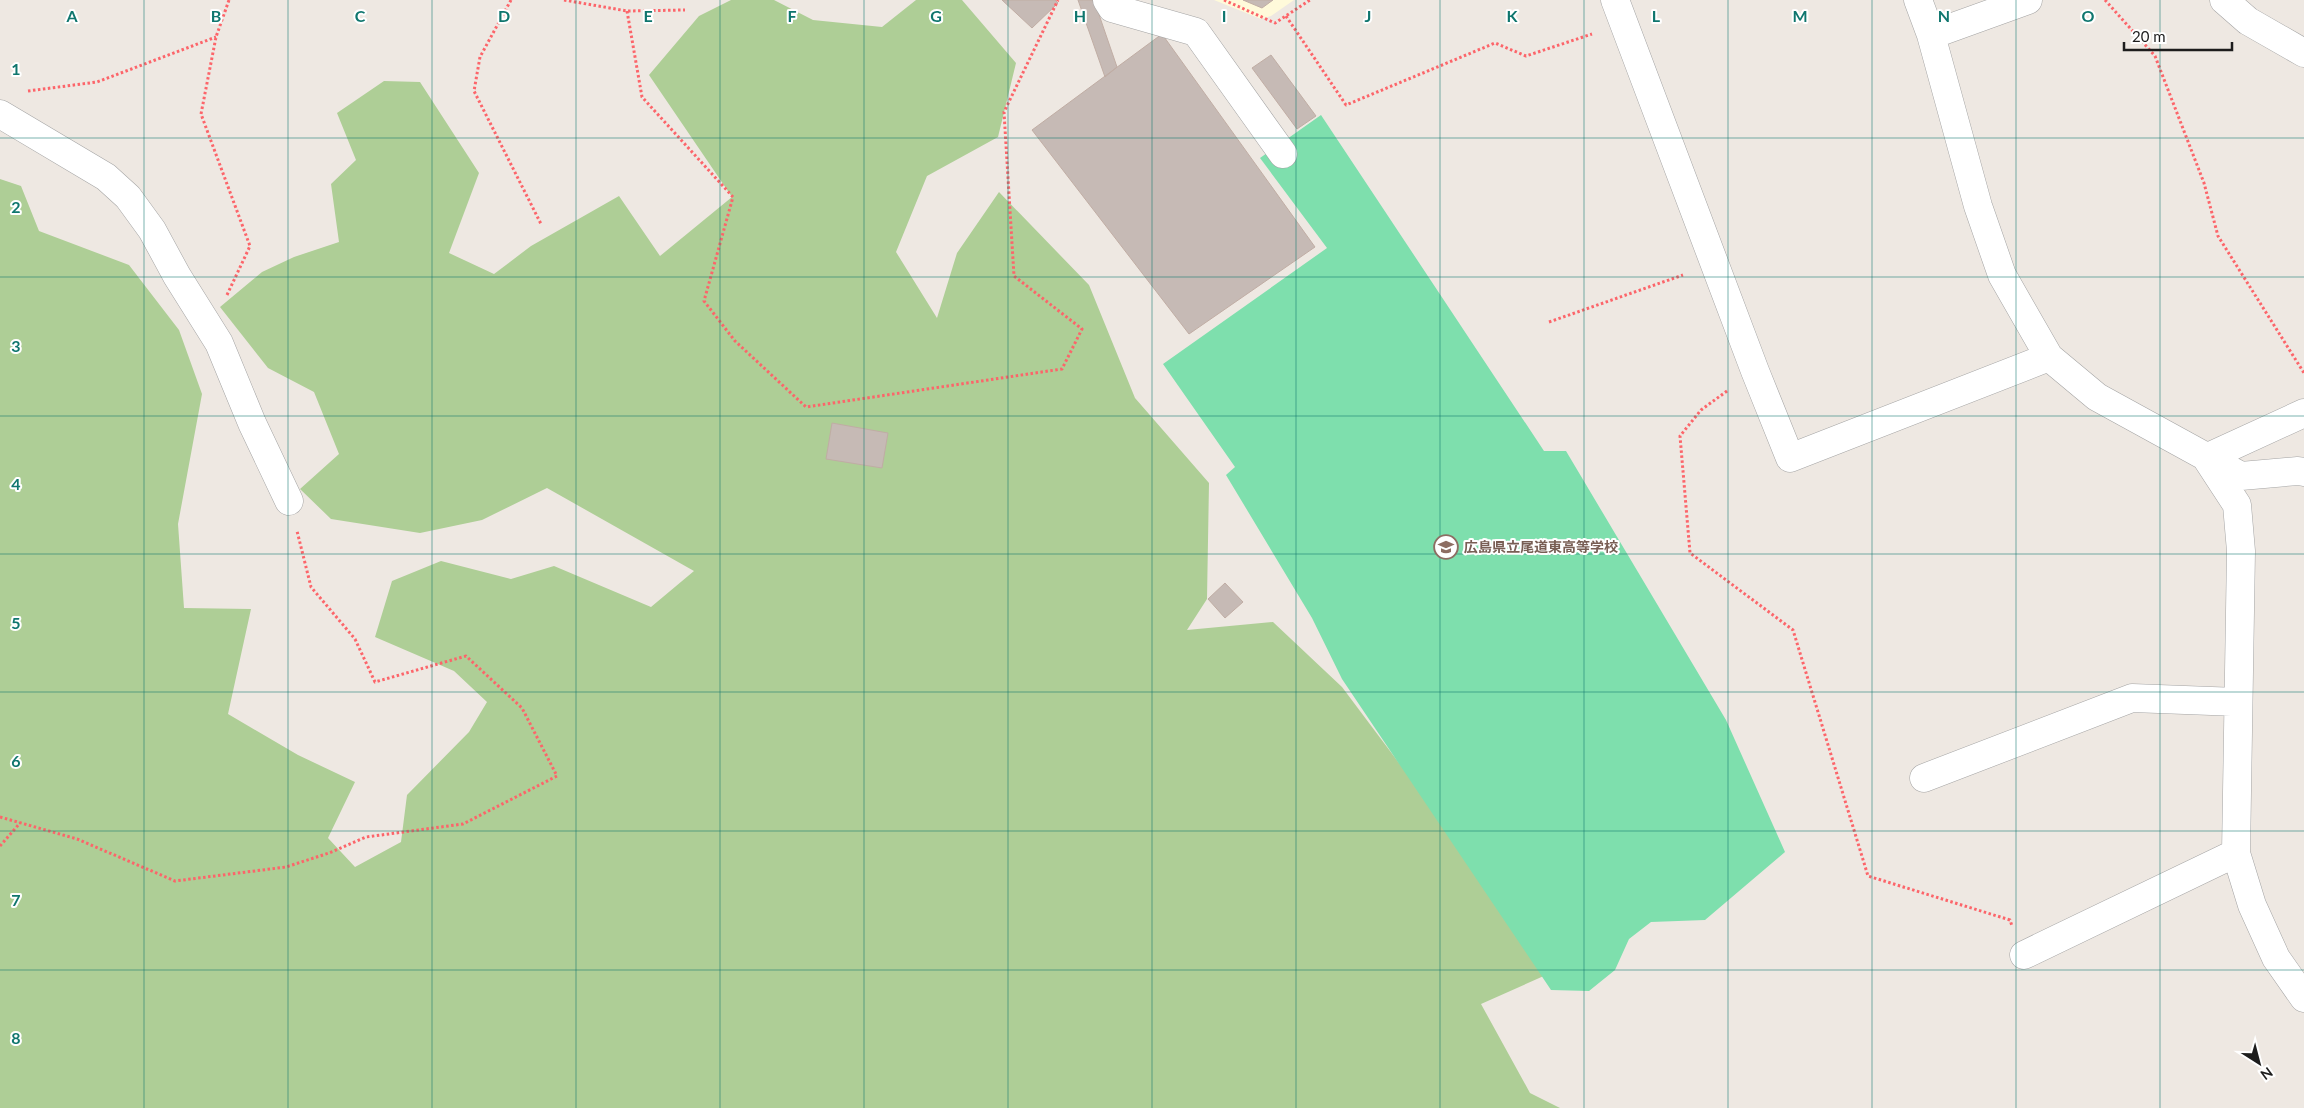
<svg xmlns="http://www.w3.org/2000/svg" width="2304" height="1108" viewBox="0 0 2304 1108" font-family="Lato,'Noto Sans JP',sans-serif">
<style>
.education{fill:#fffada}
.forest{fill:#aece96}
.pitch{fill:#7edfad}
.building{fill:#c6bab5;stroke:#c0ada4}
.lines{fill:none;stroke-linecap:round;stroke-linejoin:round}
.minor-casing{stroke:#a4a4a4;stroke-width:29}
.path{stroke:#fc656a;stroke-width:3;stroke-dasharray:2.5 2.5;stroke-linecap:butt}
.minor{stroke:#fff;stroke-width:28}
.grid{fill:none;stroke:#0f766e;stroke-width:1;stroke-opacity:0.55}
.labels{text-anchor:middle;stroke-width:4;stroke-linejoin:round;paint-order:stroke}
.education-label{font-size:14px;font-weight:bold;fill:#785e54;stroke:#fff;text-anchor:start}
.grid-label{font-size:16px;text-anchor:middle;font-weight:bold;fill:#0f766e;stroke:#fff;stroke-width:4;stroke-linejoin:round;paint-order:stroke}
</style>
<rect width="100%" height="100%" fill="#eee8e2"/>
<path class="education" d="M1214,0h80l-23,16 -10,3z"/>
<path class="forest" d="M731,0h43l39,20 69,7 34,-27h46l54,63 -18,74 -71,39 -31,76 41,66 20,-65 42,-61 90,93 46,113 74,85 -2,116 -20,31 86,-8 69,65 213,284 -74,33 49,89 30,15h-1560v-929l21,7 18,45 90,34 50,65 23,64 -24,130 6,84 67,1 -23,105 70,41 57,27 -27,56 27,29 46,-25 6,-47 62,-63 18,-30 -33,-31 -79,-34 17,-56 49,-20 70,18 43,-13 97,41 43,-36 -147,-83 -65,32 -62,13 -89,-14 -31,-30 39,-35 -25,-62 -46,-24 -48,-61 42,-35 32,-15 45,-15 -8,-58 25,-24 -19,-47 47,-32 36,1 59,91 -30,80 45,21 37,-28 88,-50 41,60 72,-59 -83,-122 50,-59z"/>
<path class="pitch" d="M1321,115l223,336h22l160,269 59,132 -80,68 -54,2 -22,17 -14,31 -26,21 -38,-1 -209,-311 -30,-61 -86,-143 9,-8 -72,-103 164,-116 -67,-90z"/>
<path class="building" d="M1002,0h53l3,3 -26,25z
M1078,0h16l23,67 -12,10z
M1243,0h30l-11,8z
M1162,34l153,213 -126,87 -157,-204z
M1271,55l45,61 -19,13 -45,-61z
M832,423l56,10 -6,35 -56,-9z
M1225,583l18,19 -18,16 -17,-19z"/>
<g class="lines">
<g class="minor-casing">
<path id="minor" d="M1107,0l5,8 84,24 87,122
M1615,0l140,371 35,87 259,-101
M1918,0l13,35 47,171 24,69 47,82 48,40 144,79 57,-5 6,1
M2224,0l24,21 56,32
M1931,35l97,-35
M0,114l106,63 22,20 24,33 25,46 42,67 33,80 37,78
M2206,458l98,-45
M2207,459l30,46 4,46 -5,302 16,52 24,53 28,40
M1924,778l208,-80 106,4
M2024,955l212,-102"/>
</g>
<path class="path" d="M511,0l-31,57 -6,34 67,133
M564,0l63,11 58,-1
M1224,0l51,23 35,-23
M2105,0l50,56 49,127 14,53 86,137
M627,11l15,86 91,100 -29,104 31,40 71,66 256,-38 20,-40 -68,-53 -10,-164 54,-112
M1286,16l60,89 149,-62 31,13 66,-22
M28,91l69,-9 119,-45
M227,295l23,-49 -49,-132 15,-77 13,-37
M1549,322l134,-47
M1727,391l-26,19 -21,26 10,117 103,77 75,246 142,44 2,6
M0,817l77,22 98,42 111,-14 43,-14 37,-16 97,-13 94,-48 -35,-68 -56,-52 -91,26 -20,-43 -44,-52 -14,-56
M0,846l20,-23"/>
<use href="#minor" class="minor"/>
</g>
<path class="grid" d="M144,0v1108M288,0v1108M432,0v1108M576,0v1108M720,0v1108M864,0v1108M1008,0v1108M1152,0v1108M1296,0v1108M1440,0v1108M1584,0v1108M1728,0v1108M1872,0v1108M2016,0v1108M2160,0v1108M0,138h2304M0,277h2304M0,416h2304M0,554h2304M0,692h2304M0,831h2304M0,970h2304"/>
<defs>
<g id="school-ring" transform="scale(1.25)"><circle r="9.5" fill="#fff" stroke="#8d6e63" stroke-width="1.5"/><path d="M0-5L7-2L0 1L-7-2ZM-4 1L0 2.5L4 1V4Q0 6-4 4Z" fill="#8d6e63"/></g>
</defs>
<g fill-rule="evenodd">
<use href="#school-ring" x="1446" y="547"/>
</g>
<g class="labels">
<g class="education-label">
<text x="1464" y="552">広島県立尾道東高等学校</text>
</g>
</g>
<g class="grid-label">
<text x="72" y="22">A</text>
<text x="216" y="22">B</text>
<text x="360" y="22">C</text>
<text x="504" y="22">D</text>
<text x="648" y="22">E</text>
<text x="792" y="22">F</text>
<text x="936" y="22">G</text>
<text x="1080" y="22">H</text>
<text x="1224" y="22">I</text>
<text x="1368" y="22">J</text>
<text x="1512" y="22">K</text>
<text x="1656" y="22">L</text>
<text x="1800" y="22">M</text>
<text x="1944" y="22">N</text>
<text x="2088" y="22">O</text>
<text x="16" y="75">1</text>
<text x="16" y="213">2</text>
<text x="16" y="352">3</text>
<text x="16" y="490">4</text>
<text x="16" y="629">5</text>
<text x="16" y="767">6</text>
<text x="16" y="906">7</text>
<text x="16" y="1044">8</text>
</g>
<g transform="translate(2259 1063) rotate(144)" stroke="#ffffff" stroke-width="4" paint-order="stroke">
<path d="M0-4L9 19L0 12L-9 19Z" fill="#1d1d1d"/>
<text y="-8" font-size="14" font-weight="bold" text-anchor="middle" fill="#1d1d1d">N</text>
</g>
<path d="M2124 42v8h108v-8" fill="none" stroke="#1d1d1d" stroke-width="2.5"/>
<text x="2132" y="42" font-size="15" fill="#1d1d1d" stroke="#ffffff" stroke-width="4" paint-order="stroke">20 m</text>
</svg>
